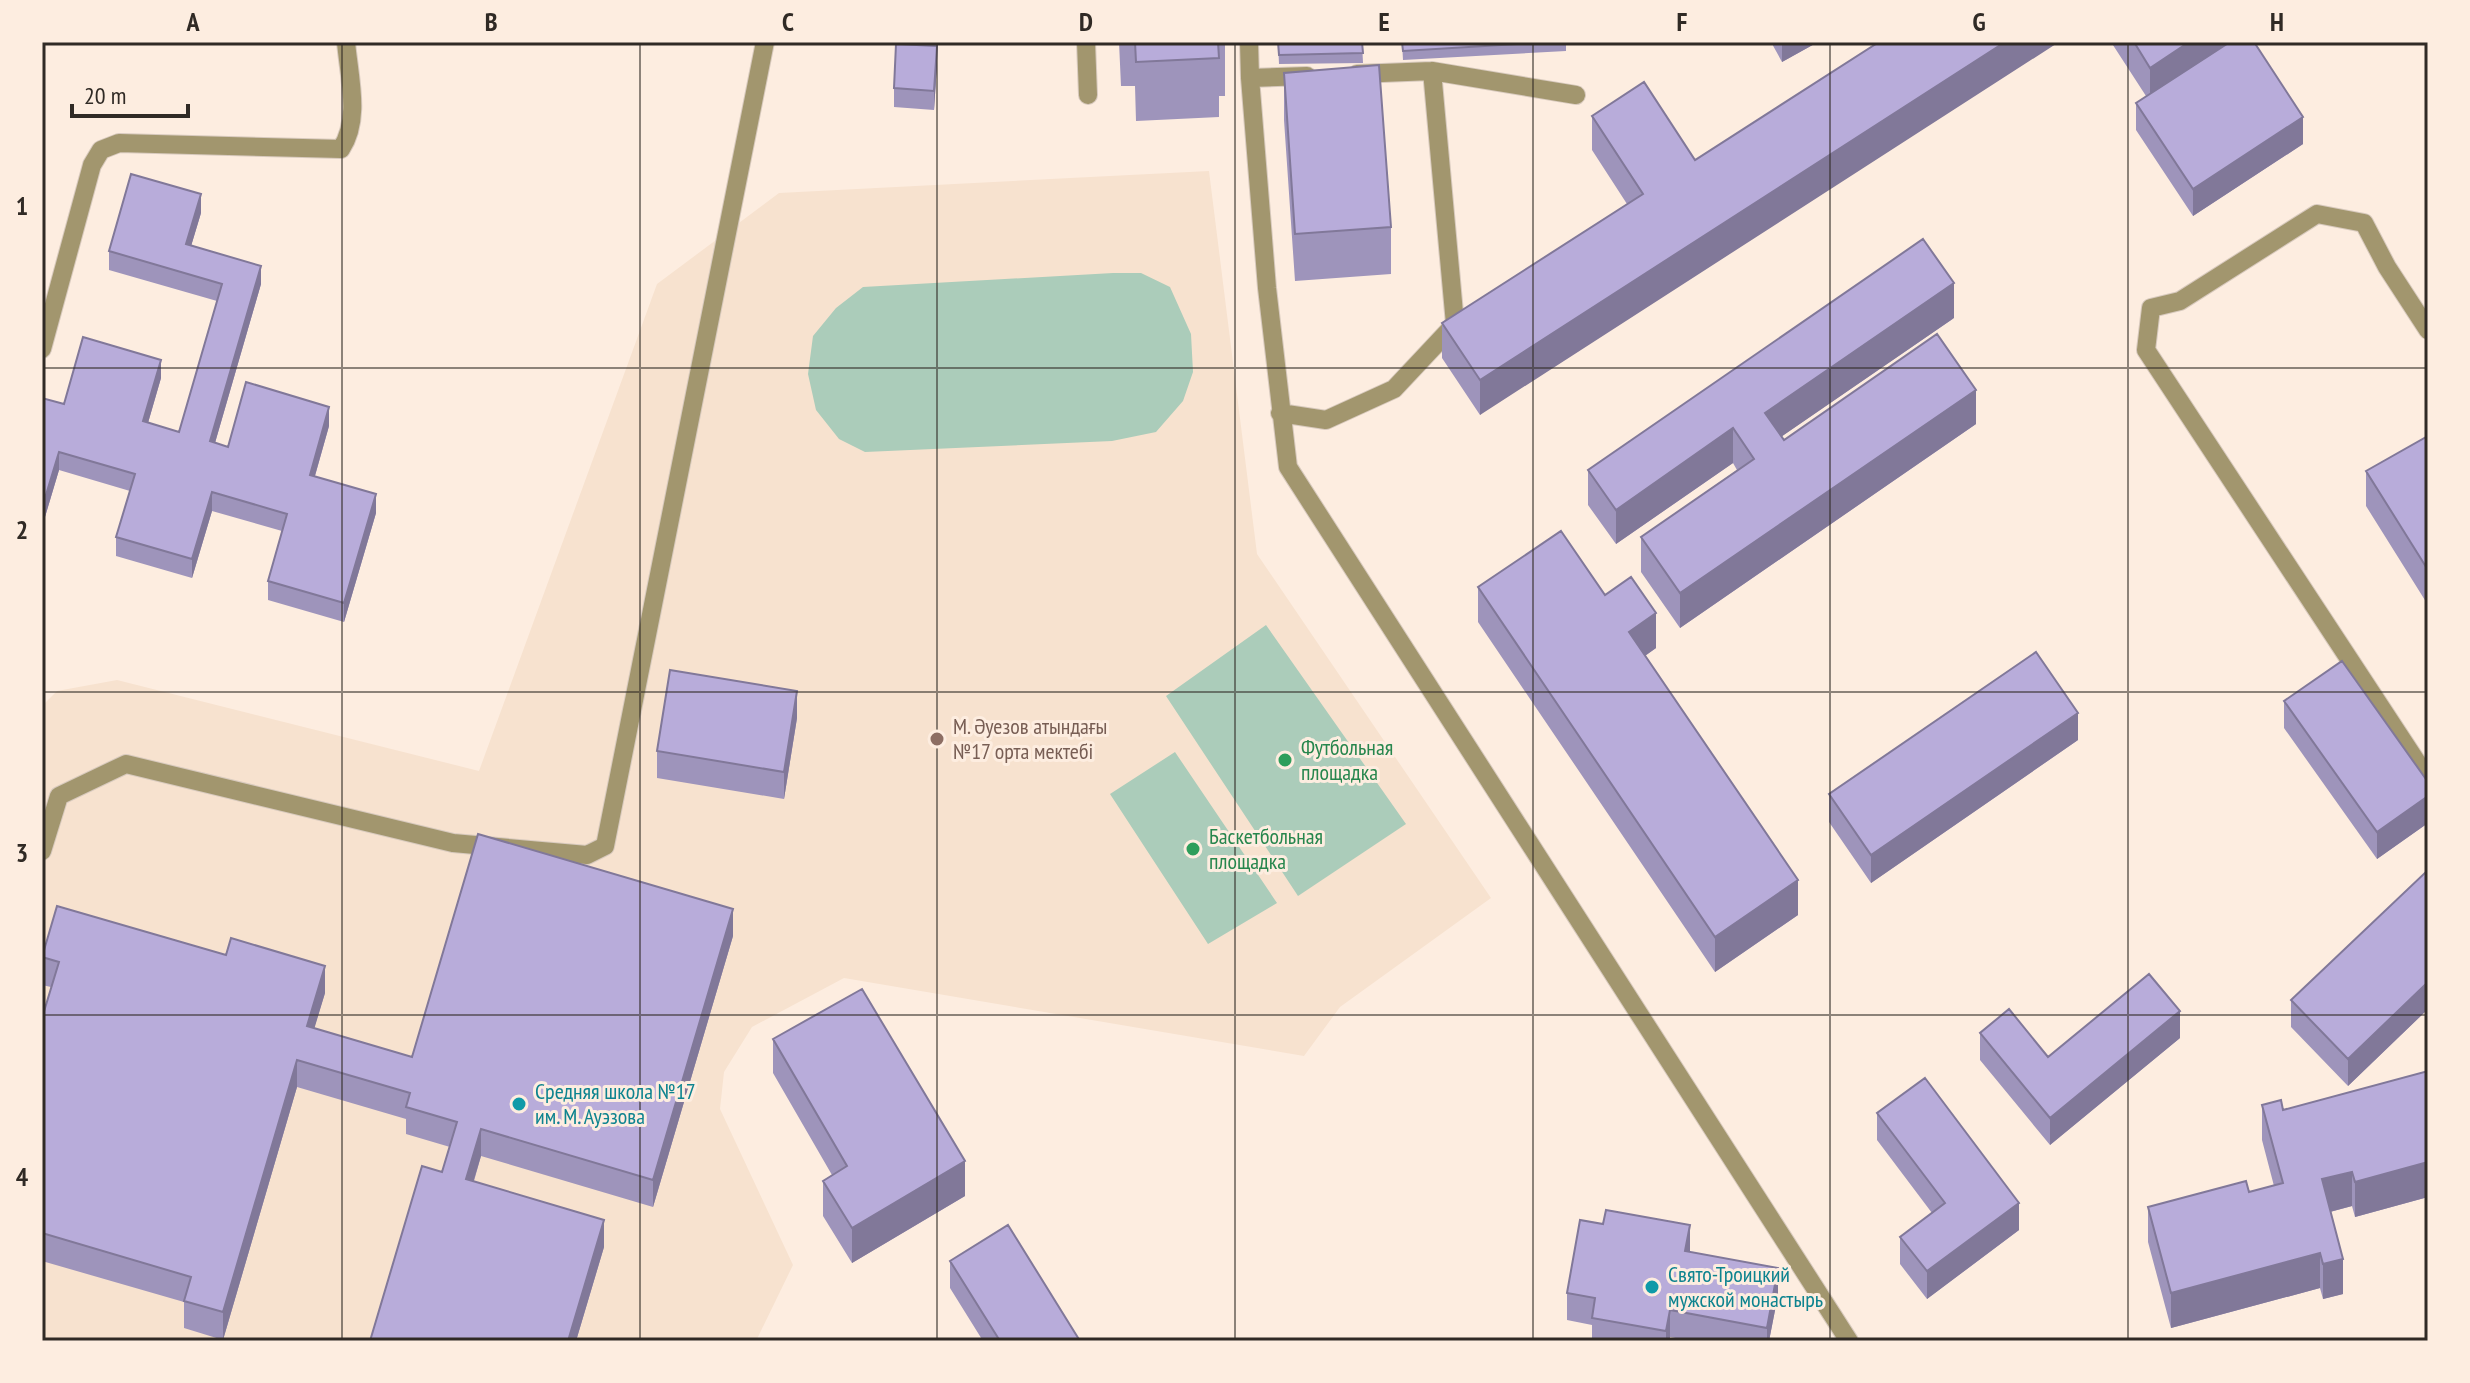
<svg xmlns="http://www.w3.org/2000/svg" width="2470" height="1383" viewBox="0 0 2470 1383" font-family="'PT Sans Narrow',sans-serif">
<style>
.built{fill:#f7e2cf}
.green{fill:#abccba}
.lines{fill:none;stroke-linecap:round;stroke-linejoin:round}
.lane-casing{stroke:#d8cabe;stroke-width:20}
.lane{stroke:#a2966e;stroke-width:18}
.wall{fill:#9e94bb}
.shaded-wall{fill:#817899}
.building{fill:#b8acda;stroke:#817899;stroke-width:2}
.grid{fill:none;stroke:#302a25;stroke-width:2;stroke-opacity:0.55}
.education-dot{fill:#8d6e63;stroke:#fdede0;stroke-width:3}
.leisure-dot{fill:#2e9e5b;stroke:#fdede0;stroke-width:3}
.culture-dot{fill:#0f9aa8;stroke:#fdede0;stroke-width:3}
.labels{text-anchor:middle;stroke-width:6;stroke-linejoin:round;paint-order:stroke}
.education-label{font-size:22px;fill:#785e54;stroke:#fdede0;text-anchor:start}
.leisure-label{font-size:22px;fill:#27864d;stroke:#fdede0;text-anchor:start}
.culture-label{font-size:22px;fill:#0d838f;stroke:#fdede0;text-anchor:start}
.neatline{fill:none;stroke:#302a25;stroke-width:3}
.grid-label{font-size:26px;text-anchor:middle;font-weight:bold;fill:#302a25}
</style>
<rect width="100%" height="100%" fill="#fdede0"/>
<path class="built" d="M1209,171l48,383 234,344 -151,109 -36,49 -460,-78 -92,49 -28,45 -4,37 73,156 -37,76h-714v-635l15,-15 60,-11 362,91 178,-487 122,-91z"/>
<path class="green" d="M1113,273h28l29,14 21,47 2,38 -10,29 -27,31 -44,9 -247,11 -26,-13 -23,-29 -8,-36 5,-38 23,-28 27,-21z
M1266,625l140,199 -108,72 -132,-200z
M1175,752l102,151 -69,41 -98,-150z"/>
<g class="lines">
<g class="lane-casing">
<path id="lane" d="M1086,42l2,53
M1249,42l1,36 17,210 21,179 561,874
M1357,74l75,-3 144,24
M1250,78l57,-2
M2428,330l-41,-63 -23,-44 -47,-9 -137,87 -29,7 -5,42 282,429
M42,349l50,-184 9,-15 18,-7 222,6c20,-30 8,-72 5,-107
M1280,413l46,7 68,-31 61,-65 -23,-253
M42,851l17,-55 67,-32 327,79 134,12 18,-9 160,-804"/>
</g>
<use href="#lane" class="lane"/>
</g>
<path class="wall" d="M1119,42h106v54h-6v21l-83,4 -1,-35h-14z
M1278,42h84l1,21 -84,1z
M1402,42h164v9l-163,9z
M1771,42h47l-36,20z
M2111,42h143l49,102 -110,72 -57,-86v-27l10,-7z
M937,64l-3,46 -40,-3v-19z
M1284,73l107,154v47l-96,7 -11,-161z
M1592,116l103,44 -215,255 -38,-57v-35l185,-119 -35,-54z
M201,213l-10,33 70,38 -46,159 13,4 101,-21 -14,50 61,37 -32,109 -76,-22v-19l14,-50 -70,-20 -20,67 -76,-22v-19l14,-46 -71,-21 -17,57 22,-123 97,-26 -13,45 31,9 38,-131 -108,-31v-19z
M1954,318l-172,118 2,4 192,-16 -296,204 -39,-56v-35l96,-67 -4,-7 -117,81 -28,-39v-35z
M2428,436v169l-62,-99v-35z
M1478,587l127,8 51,53 -11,8 153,259 -83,57 -237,-350z
M2284,701l144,81v41l-51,36 -93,-131z
M797,718l-13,81 -127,-21v-27z
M2078,740l-207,143 -42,-61v-28z
M2428,870v139l-80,77 -57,-59v-27z
M733,936l-80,271 -172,-51 -7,25 130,66 -28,94h-206l72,-169 8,-25 -44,-13v-15l-109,-32 -74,253 -39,-12v-26l-142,-41v-243l9,-31 -9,-2v-28l283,36 -11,35 98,29z
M1980,1033l68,24 132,-19 -130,107 -70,-85z
M773,1039l192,157 -113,67 -29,-47v-35l9,-6 -59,-102z
M2428,1071v126l-73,20 -3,-11 -22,6 13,82 -20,5 -3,-11 -149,40 -23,-86v-35l101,-15 25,-6 -12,-46v-35l21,5z
M1877,1113l142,117 -92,69 -27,-35v-27l32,-24 -55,-73z
M1690,1252l88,43 -9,46h-77l-22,-4v4h-78v-16l-25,-5v-27z
M950,1261l130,80h-97l-33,-53z"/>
<path class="shaded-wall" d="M1782,42h36l-36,20z
M2005,42h54l-579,373v-35z
M2189,42h48l-87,60v-34z
M937,46v18l-3,46v-19z
M2303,117v27l-110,72v-27z
M201,194v19l-15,50v-19z
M261,266v18l-51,176v-19z
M1954,283v35l-189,130v-35z
M161,360v18l-18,62v-19z
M1976,390v34l-296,204v-35z
M329,407v19l-19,67v-18z
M1733,428v35l-117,81v-34z
M59,452v18l-17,57v-19z
M212,492v19l-20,67v-19z
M376,494v19l-32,109v-19z
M1656,613v35l-27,19v-35z
M797,691v27l-13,81v-27z
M2078,713v27l-207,143v-28z
M2428,796v27l-51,36v-27z
M1798,880v35l-83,57v-35z
M733,909v27l-80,271v-27z
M325,966v27l-18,60v-27z
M2428,982v27l-80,77v-27z
M2180,1011v27l-130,107v-27z
M297,1060v27l-74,253v-28z
M481,1129v27l-15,50v-27z
M965,1161v35l-113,67v-35z
M2428,1162v35l-73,20v-35z
M2352,1172v34l-30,8v-35z
M2019,1203v27l-92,69v-28z
M604,1220v27l-28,94h-8z
M1690,1225v28l-5,-2z
M2320,1253v35l-149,40v-35z
M2343,1259v35l-20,5v-35z
M1778,1268v27l-9,46h-2v-13z
M1670,1310v31h-4v-10z"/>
<path class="building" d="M1135,42h83l1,16 -83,4z
M1278,42h84l1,11 -84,2z
M1402,42h148l-147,9z
M1879,42h126l-525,338 -38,-57 201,-129 -51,-78 52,-34 51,78z
M2134,42h55l-39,26z
M2230,42h24l49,75 -110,72 -57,-86z
M896,44l41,2 -3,45 -40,-3z
M1379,65l12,162 -96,7 -11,-161z
M131,174l70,20 -15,50 75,22 -51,175 18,6 18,-65 83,25 -19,68 66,19 -32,109 -76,-22 19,-67 -75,-22 -20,67 -76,-22 19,-63 -76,-22 -17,56v-110l22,6 19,-67 78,23 -18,61 36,11 43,-148 -113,-33z
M1923,239l31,44 -189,130 19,27 153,-106 39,56 -296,203 -39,-56 113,-78 -21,-31 -117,82 -28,-40z
M2428,436v134l-62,-99z
M1561,531l44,64 26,-18 25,36 -27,19 169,248 -83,57 -237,-350z
M2036,652l42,61 -207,142 -42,-61z
M2342,661l86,121v14l-51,36 -93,-131z
M670,670l127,21 -13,81 -127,-21z
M478,834l255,75 -80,271 -172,-51 -15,50 138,41 -36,121h-198l52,-175 20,6 15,-50 -51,-15 4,-14 -113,-33 -74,252 -39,-11 7,-24 -149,-44v-215l17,-56 -17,-5 15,-51 169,49 5,-17 94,28 -18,60 105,31z
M2428,870v112l-80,77 -57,-59z
M2149,974l31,37 -130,107 -70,-85 29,-24 39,48z
M862,989l103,172 -113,67 -29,-47 24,-15 -74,-127z
M2428,1071v91l-73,20 -3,-10 -30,7 21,80 -20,5 -3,-11 -149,40 -23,-86 98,-26 3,11 34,-9 -21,-78 19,-5 2,10z
M1925,1078l94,125 -92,68 -27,-34 45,-34 -68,-90z
M1606,1210l84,15 -5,26 93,17 -11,60 -97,-18 -4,21 -74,-13 3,-20 -28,-5 13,-73 23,4z
M1008,1225l72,116h-80l-50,-80z"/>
<path class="grid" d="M342,42v1299M640,42v1299M937,42v1299M1235,42v1299M1533,42v1299M1830,42v1299M2128,42v1299M42,368h2386M42,692h2386M42,1015h2386"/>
<circle class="education-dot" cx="937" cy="739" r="8"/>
<g class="leisure-dot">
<circle cx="1285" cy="760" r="8"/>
<circle cx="1193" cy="849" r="8"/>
</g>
<g class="culture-dot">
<circle cx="519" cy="1104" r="8"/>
<circle cx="1652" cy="1287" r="8"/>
</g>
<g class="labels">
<g class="education-label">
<text x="953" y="734">М. Әуезов атындағы<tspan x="953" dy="25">№17 орта мектебі</tspan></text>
</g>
<g class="leisure-label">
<text x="1301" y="755">Футбольная<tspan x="1301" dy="25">площадка</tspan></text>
<text x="1209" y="844">Баскетбольная<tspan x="1209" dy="25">площадка</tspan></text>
</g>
<g class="culture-label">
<text x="535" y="1099">Средняя школа №17<tspan x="535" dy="25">им. М. Ауэзова</tspan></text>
<text x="1668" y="1282">Свято-Троицкий<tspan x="1668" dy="25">мужской монастырь</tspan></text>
</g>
</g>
<rect width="2470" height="1383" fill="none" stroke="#fdede0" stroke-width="88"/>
<path d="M72 104v12h116v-12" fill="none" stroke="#302a25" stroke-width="4"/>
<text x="84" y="104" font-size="24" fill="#302a25" stroke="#fdede0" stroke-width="6" paint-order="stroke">20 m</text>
<rect x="44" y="44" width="2382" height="1295" class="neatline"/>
<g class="grid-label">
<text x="193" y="31">A</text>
<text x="491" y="31">B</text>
<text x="788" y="31">C</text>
<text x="1086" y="31">D</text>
<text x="1384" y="31">E</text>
<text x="1682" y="31">F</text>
<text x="1979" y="31">G</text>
<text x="2277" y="31">H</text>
<text x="22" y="215">1</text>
<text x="22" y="539">2</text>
<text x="22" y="862">3</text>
<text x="22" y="1186">4</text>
</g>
</svg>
